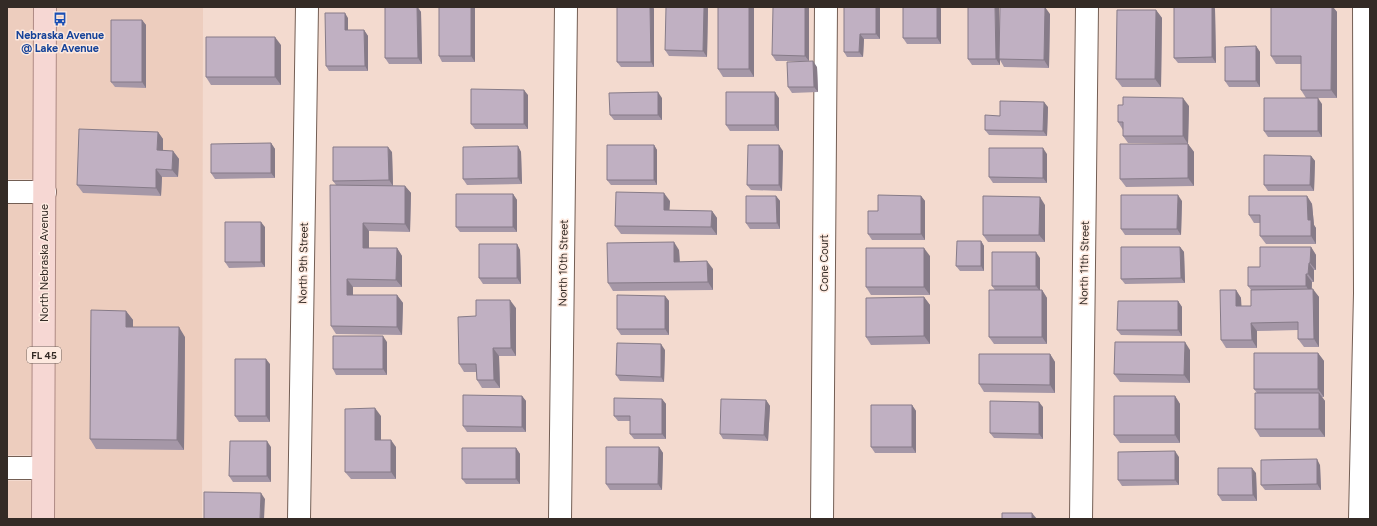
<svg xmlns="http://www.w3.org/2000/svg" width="1377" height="526" viewBox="0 0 1377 526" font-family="Figtree,sans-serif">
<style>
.built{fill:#edcdbe}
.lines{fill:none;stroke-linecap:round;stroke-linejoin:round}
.minor-casing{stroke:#735e54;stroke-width:24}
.primary-casing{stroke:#ae8a84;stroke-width:24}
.minor{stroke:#fff;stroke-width:22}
.primary{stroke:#f6d7d3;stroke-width:22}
.wall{fill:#a597a7}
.shaded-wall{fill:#867b88}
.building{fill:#c0b0c2;stroke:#867b88}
.labels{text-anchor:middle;stroke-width:3;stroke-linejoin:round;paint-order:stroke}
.shield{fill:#fde9df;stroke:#70645e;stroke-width:1}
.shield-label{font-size:10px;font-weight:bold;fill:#342b26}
.transit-label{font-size:11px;font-weight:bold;fill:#164399;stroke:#fde9df}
.street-label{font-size:11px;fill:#342b26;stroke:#fde9df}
</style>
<rect width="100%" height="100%" fill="#f3dacf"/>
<path class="built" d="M7,7h27l-1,172h-26z
M56,7h147l-1,512h-148z
M7,204h26l-1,251h-25z
M7,481h25v38h-25z"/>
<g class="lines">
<g class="minor-casing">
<path id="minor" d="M7,192h38
M7,468h36
M299,519l8,-512
M560,519l6,-512
M822,519l4,-512
M1081,519l6,-512
M1360,519l5,-226 -1,-286"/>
</g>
<g class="primary-casing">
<path id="primary" d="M43,519l2,-512"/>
</g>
<use href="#minor" class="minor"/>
<use href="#primary" class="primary"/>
</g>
<path class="wall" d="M385,7h33l3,5 1,52h-33l-4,-6z
M475,7v55h-33l-3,-6z
M617,7h36l1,2v58h-33l-4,-5z
M708,7l-1,50 -38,-1 -4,-6z
M754,7v70h-31l-5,-8z
M809,7v54h-33l-4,-6z
M880,7v32h-16l-1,18h-16l-3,-5z
M903,7h37l1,2v35h-34l-4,-6z
M1174,7h40l1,2 1,54h-38l-4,-5z
M1271,7h62l4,5v86h-31l-5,-8v-26h-25l-5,-8z
M1156,10l6,8 -1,69h-39l-6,-8z
M1050,14l-1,54 -45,-1 -4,-7v5h-28l-4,-6 31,-27z
M348,18v12h16l4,6v35h-39l-3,-5z
M142,20l4,5v63l-31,-1 -4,-5z
M281,45v40h-70l-5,-8z
M1256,46l4,6v35h-31l-4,-6z
M817,67l1,25 -26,1 -4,-6z
M528,95v34h-53l-4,-5z
M662,98v22h-48l-4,-5z
M779,98v33h-49l-4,-6z
M1322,104v33h-54l-4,-6z
M1189,106l-1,38 -60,-1 -5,-7v-6l-5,-8z
M1048,107l-1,29 -58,-1 -4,-5 15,-14z
M158,132l5,7v12h10l6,8 -1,18h-16l-1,19 -78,-3 -6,-8z
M271,143l4,6v29l-60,1 -4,-6z
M1188,144l6,8v34l-68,1 -6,-8z
M654,145l3,5v35h-46l-4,-5z
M518,146l3,6 1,32 -55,1 -4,-6z
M783,151l-1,40 -31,-1 -4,-5z
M392,152l1,34h12l6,7 -1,39 -41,-1v17h28l5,8v31h-49v8h44l6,8 -1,32 -66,-1 -5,-8 5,-141 -3,-4z
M1047,154v29h-54l-4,-6z
M1311,156l4,5 -1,30h-46l-4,-6z
M513,194l4,6v32h-57l-4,-5z
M776,196l4,5v28h-30l-4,-6z
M921,196l4,5v39h-53l-4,-6 10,-23z
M1307,196l5,8 2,21 2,3v16h-50l-6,-8v-13h-6l-5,-8z
M670,201l-1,9 43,1 5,7v17l-96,-1 -6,-8z
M1182,201l-1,34h-56l-4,-6z
M1045,205v37h-57l-5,-7z
M265,227v40l-36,1 -4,-6z
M981,241l3,5v25h-24l-4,-5z
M517,244l3,6 1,34h-38l-4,-6z
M1180,247l4,5 1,31 -60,1 -4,-5z
M1311,247l5,8v15h-2v12h-2v7l7,8v50h-15l-6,-8v-9l-41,1v17h-31l-5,-8 15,-50 5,8v8h10v-16l-3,-4 12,-19z
M679,250l1,12 33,7v21l-100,1 -5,-8z
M930,256v39h-59l-5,-8z
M1040,258v32h2l5,8v46h-53l-5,-7 6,-47 -3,-4z
M665,296l4,5v34h-48l-4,-6z
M924,297l6,8v39l-59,1 -5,-8z
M1178,301l4,6v29l-61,-1 -4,-5z
M516,308v48h-17l1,32h-18l-5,-8 -1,-8h-12l-5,-8z
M126,311l7,9v7l52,10 -1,113 -88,-1 -6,-10z
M387,342v33h-51l-3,-6z
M665,350l-1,32 -44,-1 -4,-6z
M1190,350v33l-70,-1 -6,-8z
M1318,353l6,8v36h-2l3,4v36h-65l-5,-8 2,-36 -3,-4z
M1050,354l5,8v31l-71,-1 -5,-8z
M270,364v58h-31l-4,-6z
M522,396l4,5v31h-59l-4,-6z
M1175,396l5,8v39h-60l-6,-8z
M662,399l4,5v35h-32l-4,-5v-13h-12l-4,-5z
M766,400l4,6 -2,35 -45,-2 -3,-5z
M912,405l4,6v42h-41l-4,-6z
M1043,407v32l-49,-1 -4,-5z
M381,416v24l15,7v32h-45l-6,-7z
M271,447v35h-38l-4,-6z
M659,447l4,6 -1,37h-52l-4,-6z
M516,448l4,6v30h-54l-4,-5z
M1179,457v28l-57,1 -4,-6z
M1320,465l1,25h-56l-4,-5z
M1256,473l1,28h-35l-4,-6z"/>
<path class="shaded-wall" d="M417,7l4,5 1,52 -4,-6z
M471,7h4v55l-4,-6z
M650,7h3l1,2v58l-3,-5z
M704,7h4l-1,50 -4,-6z
M749,7h5v70l-5,-8z
M805,7h4v54l-4,-5z
M876,7h4v32l-4,-5z
M937,7h3l1,2v35l-4,-6z
M995,7h4l1,58 -4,-6z
M1045,7l5,7 -1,54 -5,-8z
M1212,7h2l1,2 1,54 -4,-6z
M1332,7h1l4,5v86l-6,-8z
M1156,10l6,8 -1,69 -6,-8z
M345,13l3,5v18l-3,-6z
M142,20l4,5v63l-4,-6z
M364,30l4,6v35l-3,-5z
M860,34l4,5 -1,18 -4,-5z
M275,37l6,8v40l-6,-8z
M1256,46l4,6v35l-4,-6z
M813,61l4,6 1,25 -4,-5z
M524,90l4,5v34l-4,-5z
M658,92l4,6v22l-4,-5z
M775,92l4,6v33l-4,-6z
M1183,98l6,8 -1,38 -5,-8z
M1318,98l4,6v33l-4,-6z
M1044,102l4,5 -1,29 -4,-5z
M158,132l5,7v19l-6,-8z
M271,143l4,6v29l-4,-5z
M1188,144l6,8v34l-6,-8z
M654,145l3,5v35l-3,-5z
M779,145l4,6 -1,40 -3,-6z
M518,146l3,6 1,32 -4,-6z
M388,147l4,5 1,34 -4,-6z
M1043,148l4,6v29l-4,-5z
M173,151l6,8 -1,18 -6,-7z
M1311,156l4,5 -1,30 -4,-6z
M156,169l6,8 -1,19 -5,-8z
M405,186l6,7 -1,39 -5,-8z
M664,193l6,8 -1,17 -5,-8z
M513,194l4,6v32l-4,-5z
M1178,195l4,6 -1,34 -4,-6z
M776,196l4,5v28l-3,-6z
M921,196l4,5v39l-4,-6z
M1307,196l5,8 2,21 2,3v16l-5,-8 -3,-16z
M1040,197l5,8v37l-6,-7z
M712,211l5,7v17l-6,-8z
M261,222l4,5v40l-4,-5z
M363,223l6,8v25l-6,-8z
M981,241l3,5v25l-3,-5z
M674,242l5,8 1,20 -6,-8z
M517,244l3,6 1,34 -4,-6z
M1180,247l4,5 1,31 -4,-5z
M1311,247l5,8v15l-6,-7z
M397,248l5,8v31l-6,-7z
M924,248l6,8v39l-6,-8z
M1036,252l4,6v33l-4,-5z
M707,261l6,8v21l-5,-8z
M1309,263l5,7v12l-6,-8z
M1306,274l6,8 -1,12 -5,-8z
M347,279l6,8v16l-6,-8z
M1313,289l6,8v50l-5,-8z
M1042,290l5,8v46l-5,-7z
M1236,290l5,8 1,16 -6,-8z
M397,295l6,8 -1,32 -5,-8z
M665,296l4,5v34l-4,-6z
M924,297l6,8v39l-6,-8z
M510,300l6,8v48l-5,-8z
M1178,301l4,6v29l-4,-6z
M126,311l7,9v16l-7,-9z
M1251,323l6,8v17l-5,-8z
M179,327l6,10 -1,113 -7,-10z
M383,336l4,6v33l-4,-6z
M1185,342l5,8v33l-6,-8z
M661,344l4,6 -1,32 -3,-5z
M493,348l6,8 1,32 -6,-8z
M1318,353l6,8v36l-6,-8z
M1050,354l5,8v31l-5,-8z
M266,359l4,5v58l-4,-6z
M1319,393l6,8v36l-6,-8z
M522,396l4,5v31l-4,-5z
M1175,396l5,8v39l-5,-8z
M662,399l4,5v35l-4,-5z
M766,400l4,6 -2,35 -4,-6z
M1039,402l4,5v32l-4,-5z
M912,405l4,6v42l-4,-6z
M375,408l6,8v32l-6,-8z
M391,440l5,7v32l-5,-7z
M267,441l4,6v35l-4,-6z
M659,447l4,6 -1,37 -4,-6z
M516,448l4,6v30l-4,-5z
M1175,451l4,6v28l-4,-5z
M1317,459l3,6 1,25 -4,-6z
M1252,468l4,5 1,28 -4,-6z
M261,493l4,6 -1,20h-4z
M1032,513l5,6h-5z"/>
<path class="building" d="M385,7h32l1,51h-33z
M439,7h32v49h-32z
M617,7h33l1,55h-34z
M666,7h38l-1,44 -38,-1z
M718,7h31v62h-31z
M773,7h32v49l-33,-1z
M844,7h32v27h-16l-1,18h-15z
M903,7h34v31h-34z
M968,7h27l1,52h-28z
M1000,7h45l-1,53 -45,-1z
M1174,7h38v50l-38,1z
M1271,7h61l-1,83h-30v-34h-30z
M1117,10h39l-1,69h-39z
M325,13h20v17h19l1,36h-39z
M111,20h31v62h-31z
M206,37h69v40h-69z
M1256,46v35h-31v-34z
M813,61l1,26h-26l-1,-25z
M471,89l53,1v34h-53z
M658,92v23h-48l-1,-22z
M726,92h49v33h-49z
M1123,97l60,1v38h-60v-14h-5v-17h5z
M1264,98h54v33h-54z
M1000,101l44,1 -1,29 -58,-1v-15l15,1z
M79,129l79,3 -1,18 16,1 -1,19 -16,-1v19l-79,-3z
M271,143v30h-60v-29z
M1120,144h68v34l-68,1z
M607,145h47v35h-47z
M748,145h31v40h-32z
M518,146v32l-55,1v-32z
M333,147h55l1,33 -56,1z
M989,148h54v30l-54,-1z
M1264,155l47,1 -1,29h-46z
M330,185l75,1v38l-42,-1v25h34l-1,32 -49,-1v16h50v32l-66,-1z
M616,192l48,1v17l48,1 -1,16 -96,-1z
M456,194h57v33h-57z
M878,195l43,1v38h-53v-23h10z
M1121,195h57l-1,34h-56z
M746,196h30l1,27h-31z
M983,196l57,1 -1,38h-56z
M1249,196h58l1,24h3v16h-51v-21h-11z
M225,222h36v40h-36z
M957,241h24v25h-25z
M674,242v20l33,-1 1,21 -100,1 -1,-40z
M479,244h38v34h-38z
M1121,247h59l1,31 -60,1z
M1260,247h51l-1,16h-1l-1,11h-2v12h-58v-19h12z
M866,248h58v39h-58z
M992,252h44v34h-44z
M1313,289l1,50h-16v-17l-47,1 1,17h-31l-1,-50h16v16h15v-16z
M989,290h53v47h-53z
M617,295l48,1v33h-48z
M924,297v39l-58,1v-39z
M476,300h34l1,48h-18l1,32h-17l-1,-16h-17l-1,-47 18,-1z
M1118,301h60v29h-61z
M91,310l35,1v16h53l-2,113 -87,-1z
M333,336h50v33h-50z
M1115,342h70l-1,33 -70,-1z
M617,343l44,1v33l-45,-2z
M1254,353h64v36h-64z
M979,354h71v31l-71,-1z
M235,359h31v57h-31z
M1255,393h64v36h-64z
M463,395l59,1v31l-59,-1z
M1114,396h61v39h-61z
M614,398l48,1v35h-32v-18h-16z
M721,399l45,1 -2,35 -44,-1z
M990,401l49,1v32l-49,-1z
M871,405h41v42h-41z
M375,408v32h16v32h-46v-63z
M230,441h37v35h-38z
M606,447h53l-1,37h-52z
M462,448h54v31h-54z
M1175,451v29h-57v-28z
M1317,459v25l-56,1v-25z
M1218,468h34l1,27h-35z
M204,492l57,1 -1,26h-56z
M1002,513h30v6h-30z"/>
<defs>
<g id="bus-bare" transform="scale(1.08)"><path d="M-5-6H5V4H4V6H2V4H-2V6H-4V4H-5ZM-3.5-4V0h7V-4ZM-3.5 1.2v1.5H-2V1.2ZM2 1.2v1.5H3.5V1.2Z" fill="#1a4fb4" stroke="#fde9df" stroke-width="2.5" paint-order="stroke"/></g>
</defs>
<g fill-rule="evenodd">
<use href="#bus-bare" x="60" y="19"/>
</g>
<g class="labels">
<rect class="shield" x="27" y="347" width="34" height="16" rx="3"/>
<g class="shield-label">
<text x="44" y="359">FL 45</text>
</g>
<g class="transit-label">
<text x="60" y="39">Nebraska Avenue<tspan x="60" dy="13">@ Lake Avenue</tspan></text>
</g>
<g class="street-label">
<text transform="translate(44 263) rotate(-90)" y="4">North Nebraska Avenue</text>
<text transform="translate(303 263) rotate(-89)" y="4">North 9th Street</text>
<text transform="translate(563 263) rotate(-89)" y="4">North 10th Street</text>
<text transform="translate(824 263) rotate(-90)" y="4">Cone Court</text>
<text transform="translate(1084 263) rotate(-89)" y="4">North 11th Street</text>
</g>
</g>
<rect width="1377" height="526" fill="none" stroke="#342b26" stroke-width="16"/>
</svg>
